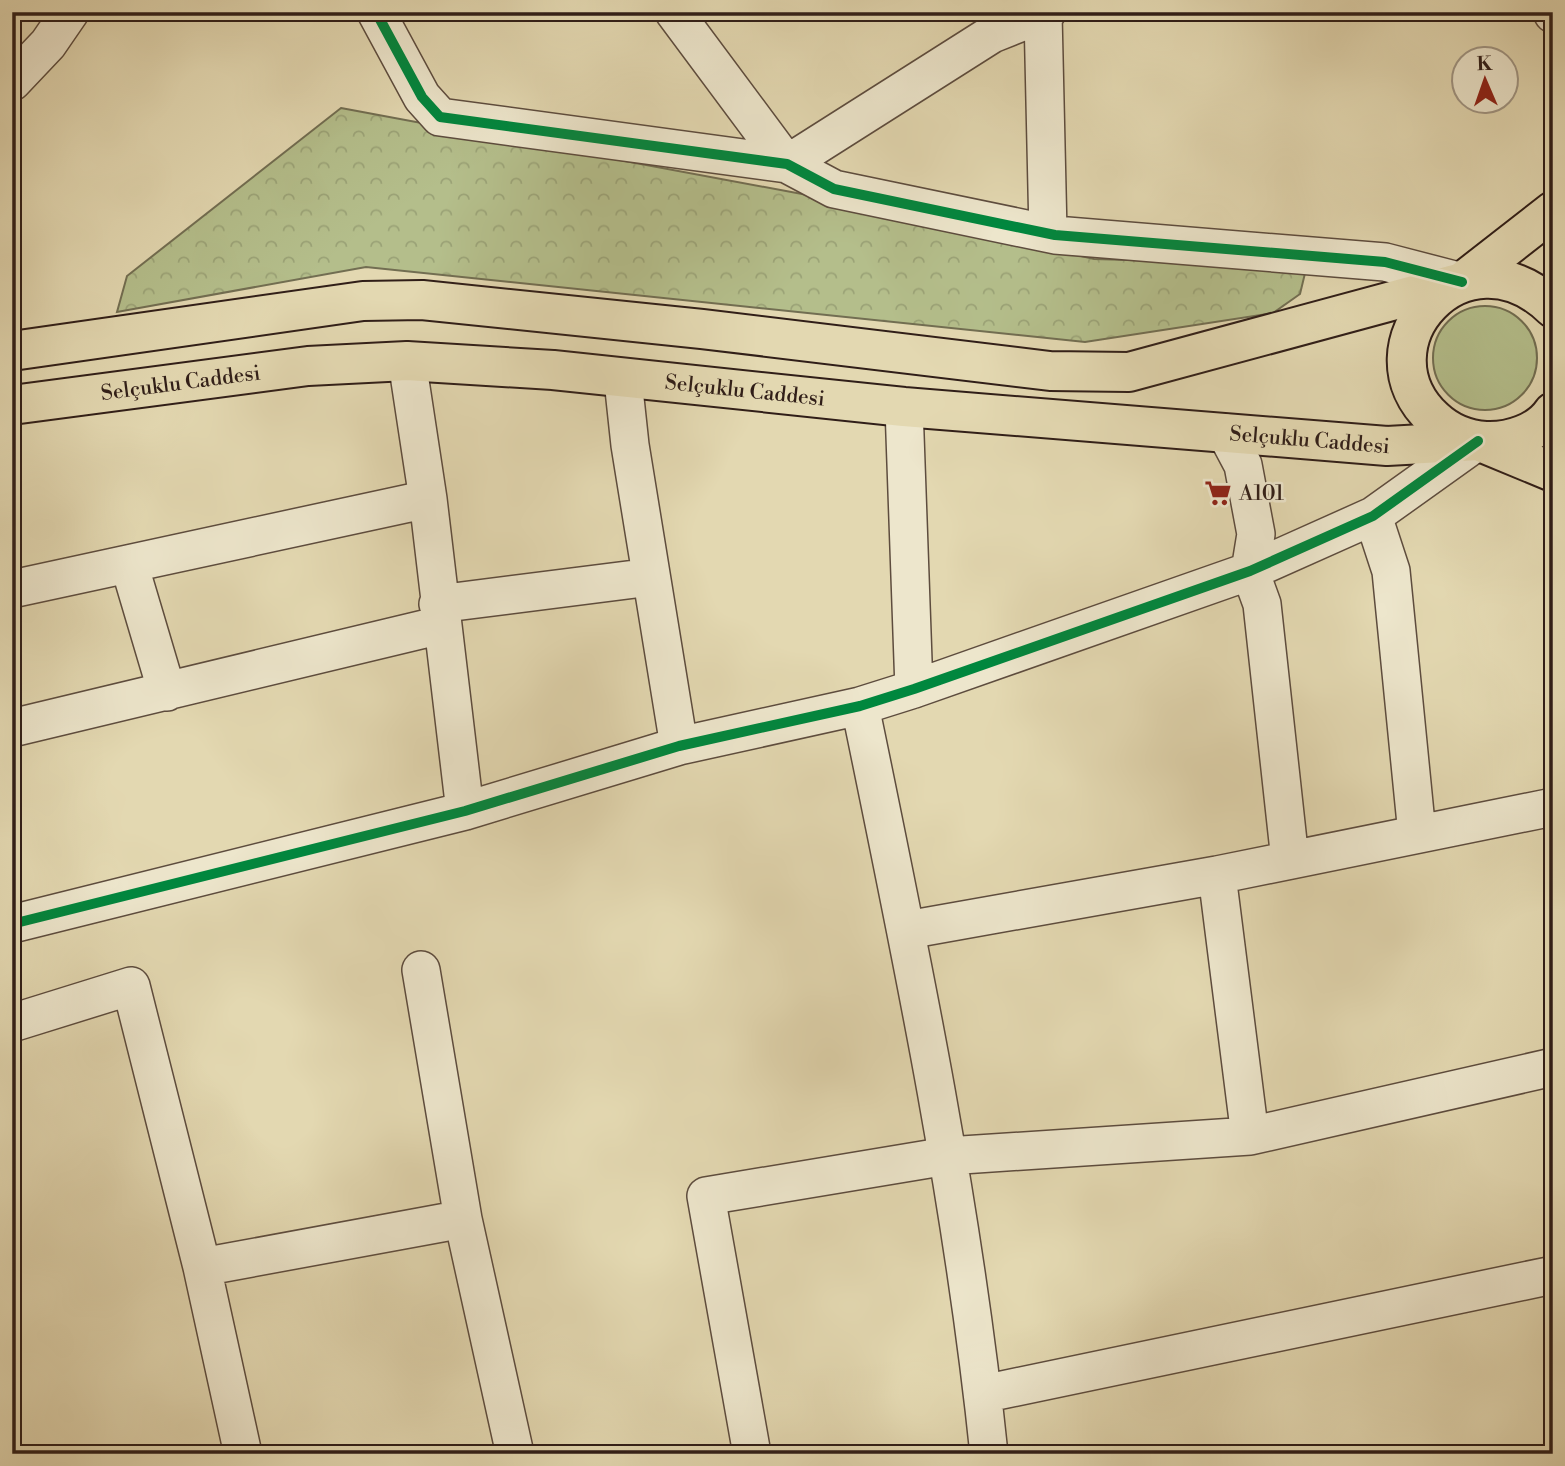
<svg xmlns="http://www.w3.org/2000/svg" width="1565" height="1466" viewBox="0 0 1565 1466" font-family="'Libre Bodoni',serif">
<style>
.grass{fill:#b4be8b;stroke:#726e52;stroke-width:2}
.forest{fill:url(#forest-crowns);stroke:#726e52;stroke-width:2}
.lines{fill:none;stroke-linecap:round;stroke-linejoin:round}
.minor-casing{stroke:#5d4c3e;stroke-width:40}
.major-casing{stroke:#301e18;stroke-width:42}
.minor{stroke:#ede6cc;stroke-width:37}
.major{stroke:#e3d8b1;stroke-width:38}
.cycleway-casing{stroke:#ede6cc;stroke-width:15}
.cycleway{stroke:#00873e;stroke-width:10}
.labels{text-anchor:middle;stroke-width:5;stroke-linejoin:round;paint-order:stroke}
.street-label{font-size:21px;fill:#301e18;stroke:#ede6cc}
.poi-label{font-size:21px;fill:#301e18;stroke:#ede6cc;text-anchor:start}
</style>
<defs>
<pattern id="forest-crowns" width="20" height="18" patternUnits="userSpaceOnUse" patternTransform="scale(1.75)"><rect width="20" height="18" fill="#b4be8b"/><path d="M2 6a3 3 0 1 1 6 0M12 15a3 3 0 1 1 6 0" fill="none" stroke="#9ba377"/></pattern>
</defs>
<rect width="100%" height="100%" fill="#e3d8b1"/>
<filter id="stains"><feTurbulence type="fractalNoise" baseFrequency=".00286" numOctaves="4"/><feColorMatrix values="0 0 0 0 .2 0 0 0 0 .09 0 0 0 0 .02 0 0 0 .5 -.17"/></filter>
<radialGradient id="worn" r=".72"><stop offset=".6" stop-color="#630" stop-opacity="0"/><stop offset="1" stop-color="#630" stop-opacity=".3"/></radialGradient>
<path class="grass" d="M1433 358a52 52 0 1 1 104 0a52 52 0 1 1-104 0Z"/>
<path class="forest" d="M341,108l509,95 244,56 213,6 -7,29 -27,19 -188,29 -719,-75 -249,45 10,-36z"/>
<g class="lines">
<g class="minor-casing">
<path id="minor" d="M376,12l46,85 18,20 347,47 47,25 221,46 330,27 77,20
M674,12l113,152
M1552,12l1,2
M1043,14l5,219
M12,82l36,-38 22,-32
M787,164l205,-130 55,-22
M407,361l21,138 37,312
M623,380l7,65 49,301
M904,407l10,282
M1226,433l17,32 13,69 -6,37 12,33 28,256
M1373,516l18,55 26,263
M129,564l38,128
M12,589l416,-90
M438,604l213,-27
M860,706c51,248 103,496 129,748
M12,728l429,-103
M1217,875l33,261
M12,924l453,-113 214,-65 181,-40 54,-17 336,-118 123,-55 105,-75
M907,930l310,-55 336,-68
M421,970l42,249 52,235
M12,1023l119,-37 71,281 41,187
M202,1267l261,-48
M983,1394l570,-119
M752,1454l-46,-258 241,-40 303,-20 303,-69"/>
</g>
<g class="major-casing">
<g id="major">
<path d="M1553,308c-89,-86 -198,38 -119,111 15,14 32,21 52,22 23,1 53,-8 67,-29"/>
<path d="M12,351l351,-50 59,-1 280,29 348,42 79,1 333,-90 91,-71"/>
<path id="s1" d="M12,405l296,-39 99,-5 146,9 351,37 483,39 91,-5 75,31"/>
</g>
</g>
<use href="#minor" class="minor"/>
<use href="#major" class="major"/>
<g class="cycleway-casing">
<path id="cycleway" d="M376,12l46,85 18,20 347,47 47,25 221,46 330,27 77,20
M12,924l453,-113 214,-65 181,-40 54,-17 336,-118 123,-55 105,-75"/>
</g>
<use href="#cycleway" class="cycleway"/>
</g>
<defs>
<g id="supermarket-bare" transform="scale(2.1)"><path d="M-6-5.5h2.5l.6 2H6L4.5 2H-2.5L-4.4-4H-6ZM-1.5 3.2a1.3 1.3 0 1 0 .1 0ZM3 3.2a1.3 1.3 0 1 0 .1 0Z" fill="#8f2418" stroke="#ede6cc" stroke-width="2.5" paint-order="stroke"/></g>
</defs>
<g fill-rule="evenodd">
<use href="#supermarket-bare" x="1218" y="493"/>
</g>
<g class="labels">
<g class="street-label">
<text dy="7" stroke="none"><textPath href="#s1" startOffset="170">Selçuklu Caddesi</textPath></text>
<text dy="7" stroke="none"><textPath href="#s1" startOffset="737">Selçuklu Caddesi</textPath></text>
<text dy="7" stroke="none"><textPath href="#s1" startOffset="1304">Selçuklu Caddesi</textPath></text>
</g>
<g class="poi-label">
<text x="1239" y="500">A101</text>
</g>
</g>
<rect width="1565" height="1466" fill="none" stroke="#e3d8b1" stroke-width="42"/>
<rect x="14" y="14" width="1537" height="1438" fill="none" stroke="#301e18" stroke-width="3.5"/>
<rect x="21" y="21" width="1523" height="1424" fill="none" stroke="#301e18" stroke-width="2"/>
<g transform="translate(1485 80) rotate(358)"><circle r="33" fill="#ede6cc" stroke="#a19684" stroke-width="2"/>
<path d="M0-5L12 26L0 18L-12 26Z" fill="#8f2418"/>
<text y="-10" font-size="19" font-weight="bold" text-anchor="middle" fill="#301e18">K</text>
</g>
<rect width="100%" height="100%" filter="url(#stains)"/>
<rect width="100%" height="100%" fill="url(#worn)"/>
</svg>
